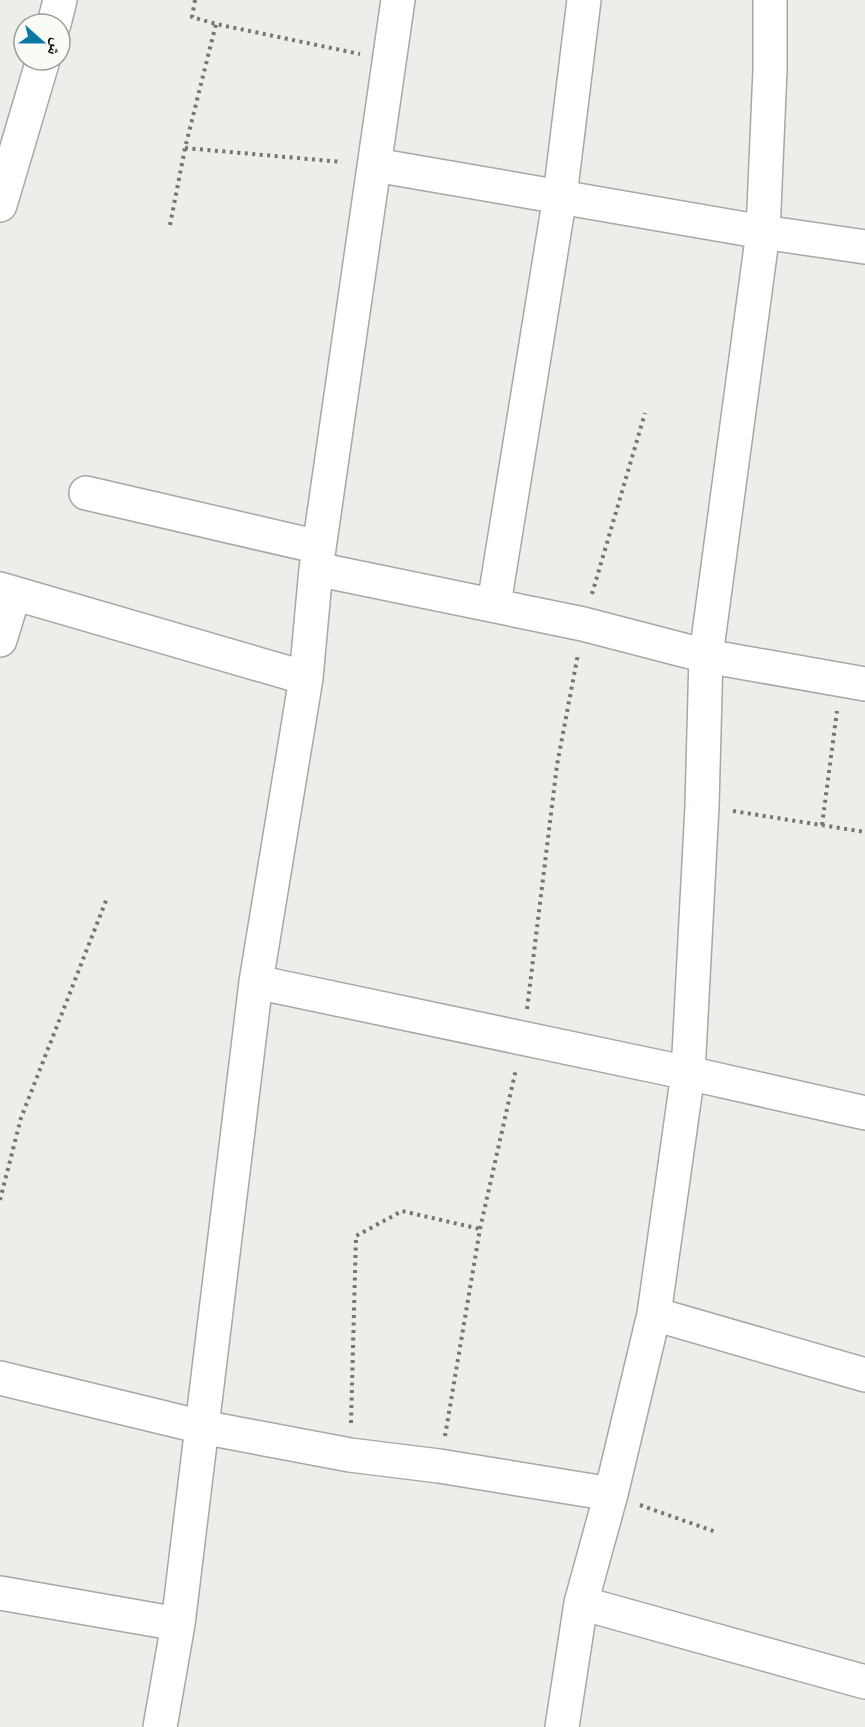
<svg xmlns="http://www.w3.org/2000/svg" width="865" height="1727" viewBox="0 0 865 1727" font-family="'Nunito Sans','Noto Naskh Arabic',sans-serif">
<style>
.lines{fill:none;stroke-linecap:round;stroke-linejoin:round}
.minor-casing{stroke:#a6a8a4;stroke-width:36}
.path{stroke:#757673;stroke-width:4;stroke-dasharray:3 4.5;stroke-linecap:butt}
.minor{stroke:#fff;stroke-width:33}
</style>
<rect width="100%" height="100%" fill="#eceee9"/>
<g class="lines">
<g class="minor-casing">
<path id="minor" d="M54,24l6,-24
M375,165l388,67 102,15
M0,205l43,-145
M86,493l233,54
M316,569l267,55 123,32 159,28
M0,589l306,89
M494,604l66,-408 24,-196
M0,640l14,-46
M256,982l432,91 177,40
M654,1314l211,61
M0,1378l202,49 148,28 89,11 172,28
M0,1593l178,31
M581,1603l284,79
M160,1727l18,-103 78,-642 50,-304 10,-109 82,-569
M562,1727l19,-124 30,-109 43,-180 34,-241 14,-267 4,-150 57,-424 7,-162v-70"/>
</g>
<path class="path" d="M195,0l-3,17 24,7 144,30
M185,148l157,14
M170,225l15,-77 31,-124
M592,594l53,-181
M733,811l132,21
M822,825l15,-114
M527,1009l30,-244 21,-111
M0,1200l21,-82 86,-220
M351,1423l5,-187 46,-25 78,18
M445,1436l35,-207 36,-160
M640,1505l76,27"/>
<use href="#minor" class="minor"/>
</g>
<g transform="translate(42 42) rotate(111)"><circle r="28" fill="#f9fcf6" stroke="#9a9c98" stroke-width="1.5"/>
<path d="M0-4.5L10 22L0 15L-10 22Z" fill="#0978a2"/>
<text y="-9" font-size="16" font-weight="bold" text-anchor="middle" fill="#0b0c0b">ش</text>
</g>
</svg>
